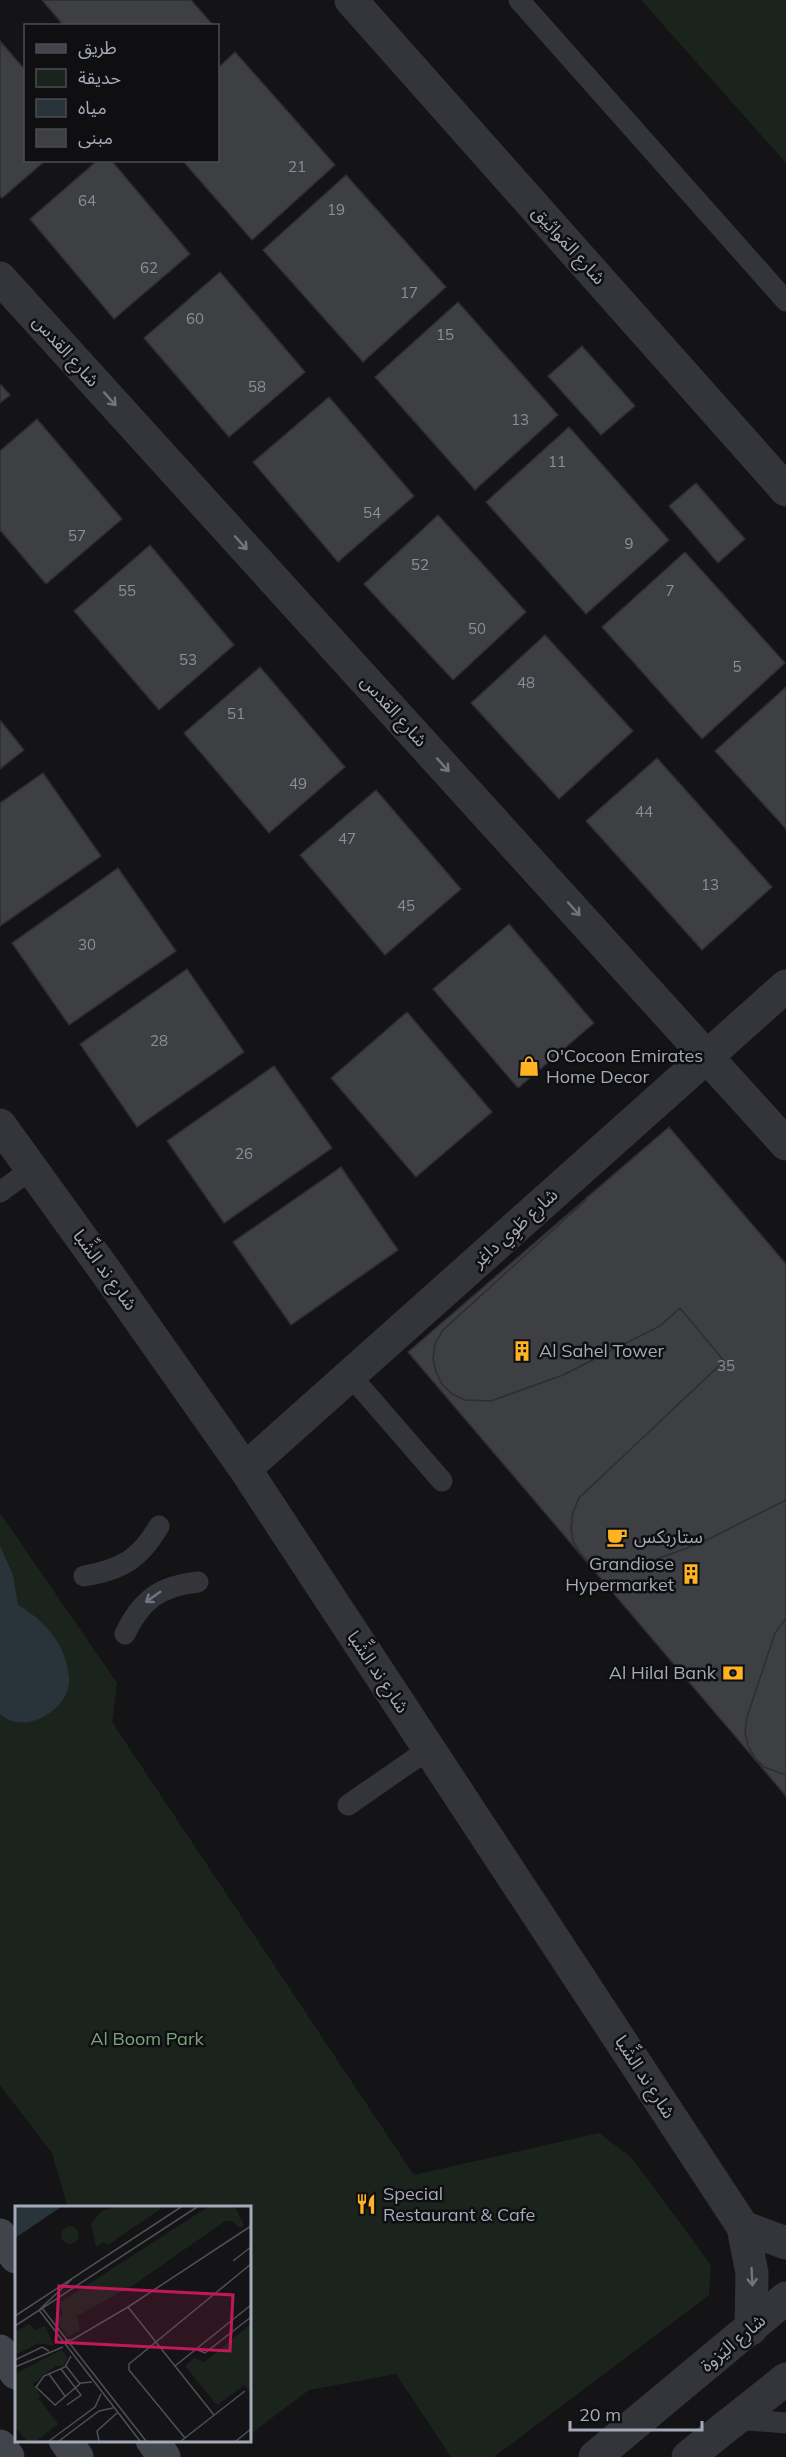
<svg xmlns="http://www.w3.org/2000/svg" width="786" height="2457" viewBox="0 0 786 2457" font-family="Mulish,'Noto Sans Arabic',sans-serif">
<style>
.green{fill:#1b241c}
.water{fill:#29333a}
.building{fill:#3e3f43;stroke:#2d2d32;stroke-width:1.5}
.lines{fill:none;stroke-linecap:round;stroke-linejoin:round}
.service{stroke:#34353b;stroke-width:21}
.minor{stroke:#34353b;stroke-width:33}
.tertiary{stroke:#34353b;stroke-width:33}
.secondary{stroke:#42444b;stroke-width:33}
.oneway{stroke:#72757f}
.labels{text-anchor:middle;stroke-width:5;stroke-linejoin:round;paint-order:stroke}
.number-label{font-size:15px;fill:#8a8f9a}
.street-label{font-size:18px;fill:#a4aab7;stroke:#0f0f11}
.poi-label{font-size:18px;fill:#a4aab7;stroke:#0f0f11;text-anchor:start}
.park-label{font-size:18px;fill:#7aa47c;stroke:#0f0f11}
.inset-road{fill:none;stroke:#4e5056;stroke-width:1.5}
.view{fill:#c2185b;fill-opacity:0.15;stroke:#c2185b;stroke-width:3}
.inset-edge{fill:none;stroke:#a4aab7;stroke-width:3}
</style>
<rect width="100%" height="100%" fill="#141416"/>
<path class="green" d="M641,0h145v163z
M0,1513l117,170 -5,39 302,453 185,-42 33,25 79,107 -2,30 -215,162h-43l-55,-83 -87,16 -60,45v-227h-181l-16,-55 -52,-68z"/>
<path class="water" d="M0,1546l13,29 5,30c27,16 48,39 51,72 3,27 -32,52 -57,44 -4,-1 -9,-5 -12,-7z"/>
<path class="building" d="M42,0h149l23,26h-150z
M0,41l26,30v89h20l-44,38 -2,-2z
M235,52l100,113 -83,75 -70,-80h36v-92z
M98,160h13l79,94 -76,65 -84,-100z
M346,175l100,112 -83,75 -100,-112z
M220,272l85,100 -76,65 -85,-99z
M458,302l100,113 -83,75 -100,-113z
M582,346l53,60 -34,29 -53,-59z
M0,384l10,11 -10,8z
M329,397l85,99 -76,66 -85,-100z
M37,419l85,100 -76,65 -46,-54v-79z
M569,427l100,113 -83,74 -100,-112z
M696,483l49,56 -27,24 -49,-57z
M438,515l88,97 -73,68 -89,-96z
M150,545l84,100 -75,65 -85,-99z
M685,552l100,111 -83,76 -100,-112z
M545,635l88,96 -74,68 -88,-96z
M260,667l85,100 -76,66 -85,-100z
M786,687v142l-71,-78z
M0,720l24,30 -24,19z
M657,758l115,129 -70,63 -116,-129z
M43,773l58,83 -101,70v-123z
M376,790l85,99 -76,66 -85,-100z
M118,868l58,83 -107,74 -57,-82z
M509,924l85,99 -76,65 -85,-99z
M187,969l57,83 -107,75 -57,-83z
M407,1012l85,100 -76,65 -85,-99z
M274,1066l58,82 -108,75 -57,-82z
M669,1127l117,137v236l-85,43 -72,26 -14,1 -14,-2 -12,-6 -9,-9 -7,-12 -2,-13 2,-16 6,-14 145,-137 -44,-53 -20,18 -97,49 -72,26 -26,-1 -13,-6 -10,-10 -6,-12 -3,-13 2,-15 8,-14 143,-130v-2z
M669,1127l117,137v532l-378,-444z
M341,1167l57,83 -107,75 -58,-83z
M786,1618v157l-22,-8 -9,-9 -7,-12 -3,-14 2,-15 28,-84z"/>
<g class="lines">
<path class="service" d="M519,0l267,301
M0,1192l32,-23
M350,1375l92,106
M84,1576c37,-6 56,-17 75,-50
M125,1634c16,-34 35,-48 73,-52
M348,1805l81,-56
M736,2419l50,4"/>
<path class="minor" d="M351,0l435,490
M0,278l786,866
M0,1125l109,151 136,193 498,758 9,46 -1,56
M245,1469l541,-483
M743,2227l43,16"/>
<path class="tertiary" d="M595,2457l191,-159
M688,2457l98,-78"/>
<path class="secondary" d="M0,2235l16,22
M0,2351l16,22
M65,2440l12,17
M152,2440l12,17
M0,2446l8,11"/>
</g>
<defs><path id="oneway-shaft" d="M-6 0H5M1.5-3L5.5 0L1.5 3" fill="none" stroke-width="1.6" stroke-linecap="round" stroke-linejoin="round" transform="scale(1.5)"/></defs>
<g class="oneway">
<use href="#oneway-shaft" transform="translate(110 399) rotate(48)"/>
<use href="#oneway-shaft" transform="translate(241 543) rotate(48)"/>
<use href="#oneway-shaft" transform="translate(443 765) rotate(48)"/>
<use href="#oneway-shaft" transform="translate(574 909) rotate(48)"/>
<use href="#oneway-shaft" transform="translate(153 1597) rotate(145)"/>
<use href="#oneway-shaft" transform="translate(752 2277) rotate(87)"/>
</g>
<defs>
<g id="shop-bare" transform="scale(1.62)"><path d="M-5-2.5h2.3a2.7 3.5 0 0 1 5.4 0H5L5.5 6h-11ZM-1.5-2.5h3a1.5 2.3 0 0 0-3 0Z" fill="#ffb222" stroke="#0f0f11" stroke-width="2.5" paint-order="stroke"/></g>
<g id="building-bare" transform="scale(1.62)"><path d="M-4-6H4V6H1V3H-1V6H-4ZM-2.5-4.3h1.7v1.8h-1.7ZM.8-4.3h1.7v1.8H.8ZM-2.5-1h1.7V.8h-1.7ZM.8-1h1.7V.8H.8Z" fill="#ffb222" stroke="#0f0f11" stroke-width="2.5" paint-order="stroke"/></g>
<g id="cafe-bare" transform="scale(1.62)"><path d="M-5.5-4.5H6V0H3Q3 3.5 0 3.5H-2.5Q-5.5 3.5-5.5 0ZM3-3.2v2h1.7v-2ZM-6 4.5H4V6H-6Z" fill="#ffb222" stroke="#0f0f11" stroke-width="2.5" paint-order="stroke"/></g>
<g id="bank-bare" transform="scale(1.62)"><path d="M-6-4H6V4H-6ZM0-2.3a2.3 2.3 0 1 0 0 4.6a2.3 2.3 0 1 0 0-4.6Z" fill="#ffb222" stroke="#0f0f11" stroke-width="2.5" paint-order="stroke"/></g>
<g id="restaurant-bare" transform="scale(1.62)"><path d="M-5-6h1v4h1v-4h1v4h1v-4h1v5L-1.5 .5V6h-2V.5L-5-1ZM5-6V6H3V1.5H1.5Q1.5-4 5-6Z" fill="#ffb222" stroke="#0f0f11" stroke-width="2.5" paint-order="stroke"/></g>
</defs>
<g fill-rule="evenodd">
<use href="#shop-bare" x="529" y="1066"/>
<use href="#building-bare" x="522" y="1351"/>
<use href="#cafe-bare" x="617" y="1537"/>
<use href="#building-bare" x="691" y="1574"/>
<use href="#bank-bare" x="733" y="1673"/>
<use href="#restaurant-bare" x="366" y="2204"/>
</g>
<g class="labels">
<g class="number-label">
<text x="297" y="172">21</text>
<text x="87" y="206">64</text>
<text x="336" y="215">19</text>
<text x="149" y="273">62</text>
<text x="409" y="298">17</text>
<text x="195" y="324">60</text>
<text x="445" y="340">15</text>
<text x="257" y="392">58</text>
<text x="520" y="425">13</text>
<text x="557" y="467">11</text>
<text x="372" y="518">54</text>
<text x="77" y="541">57</text>
<text x="629" y="549">9</text>
<text x="420" y="570">52</text>
<text x="127" y="596">55</text>
<text x="670" y="596">7</text>
<text x="477" y="634">50</text>
<text x="188" y="665">53</text>
<text x="737" y="672">5</text>
<text x="526" y="688">48</text>
<text x="236" y="719">51</text>
<text x="298" y="789">49</text>
<text x="644" y="817">44</text>
<text x="347" y="844">47</text>
<text x="710" y="890">13</text>
<text x="406" y="911">45</text>
<text x="87" y="950">30</text>
<text x="159" y="1046">28</text>
<text x="244" y="1159">26</text>
<text x="726" y="1371">35</text>
</g>
<g class="street-label">
<text transform="translate(569 245) rotate(48)" y="6">شارع المَواثِيق</text>
<text transform="translate(66 351) rotate(48)" y="6">شارع القدس</text>
<text transform="translate(394 711) rotate(48)" y="6">شارع القدس</text>
<text transform="translate(515 1228) rotate(-42)" y="6">شارع طَوِي داغِر</text>
<text transform="translate(105 1270) rotate(54)" y="6">شارع ند الشِّبا</text>
<text transform="translate(378 1672) rotate(56)" y="6">شارع ند الشِّبا</text>
<text transform="translate(645 2077) rotate(57)" y="6">شارع ند الشِّبا</text>
<text transform="translate(733 2343) rotate(-40)" y="6">شارع اليَزوة</text>
</g>
<g class="poi-label">
<text x="546" y="1062">O'Cocoon Emirates<tspan x="546" dy="21">Home Decor</tspan></text>
<text x="539" y="1357">Al Sahel Tower</text>
<text x="634" y="1543">ستاربكس</text>
<text x="674" y="1570" text-anchor="end">Grandiose<tspan x="674" dy="21">Hypermarket</tspan></text>
<text x="716" y="1679" text-anchor="end">Al Hilal Bank</text>
<text x="383" y="2200">Special<tspan x="383" dy="21">Restaurant &amp; Cafe</tspan></text>
</g>
<g class="park-label">
<text x="147" y="2045">Al Boom Park</text>
</g>
</g>
<g transform="translate(15 2206)">
<rect width="236" height="236" fill="#141416"/>
<path d="M101,1h47l-55,38 -4,-3 -8,5 -5,-24 11,-12zM193,1h27l9,18 -4,3 -8,-7h-7l-90,63 -58,32 3,14 -12,7 -13,-18 8,-5 -4,-11zM46 29a9 9 0 1 1 18 0a9 9 0 1 1-18 0ZM14,118l6,6 10,-4 9,20 -15,-3 -24,12v-23zM235,119v67l-6,-7 -27,20 -32,-39 9,-8 10,4zM46,144l7,7 -4,9h-8l-23,18 8,12 -3,2 20,26 -22,17h-9l-12,-14v-53z" fill="#1b241c"/>
<path d="M0,1h46l-46,31z" fill="#29333a"/>
<path class="inset-road" d="M218,55l18,-14M113,101l86,108M27,102l104,133M25,103l32,-30M24,104l101,131M0,110l166,-109M0,120l182,-119M50,134h7l56,-33 123,-81M180,143l10,4 46,-36M56,150l-6,11 -21,9 -8,11 19,18 26,-22 11,-1M0,154l27,-13 7,4M51,160l14,18M160,160l76,-61M0,161l48,-20M46,163l20,26 -14,10M34,168l16,22M170,232l-56,-68v-6l122,-100M34,235l46,-34 6,-13M44,235l40,-30 14,-3M84,235l-2,-10 20,-18M166,235l64,-50M221,235l15,-12"/>
<path class="view" d="M44,80l174,9 -3,56 -174,-9z"/>
<rect width="236" height="236" class="inset-edge"/>
</g>
<rect x="24" y="24" width="195" height="138" fill="#0f0f11" stroke="#4b4d53" stroke-width="1.5"/>
<rect x="36" y="44" width="30" height="9" fill="#42444b" stroke="#4b4d53" stroke-width="1.5"/>
<text x="78" y="54" font-size="18" fill="#a4aab7">طريق</text>
<rect x="36" y="69" width="30" height="18" fill="#1b241c" stroke="#4b4d53" stroke-width="1.5"/>
<text x="78" y="84" font-size="18" fill="#a4aab7">حديقة</text>
<rect x="36" y="99" width="30" height="18" fill="#29333a" stroke="#4b4d53" stroke-width="1.5"/>
<text x="78" y="114" font-size="18" fill="#a4aab7">مياه</text>
<rect x="36" y="129" width="30" height="18" fill="#3e3f43" stroke="#4b4d53" stroke-width="1.5"/>
<text x="78" y="144" font-size="18" fill="#a4aab7">مبنى</text>
<path d="M570 2421v9h132v-9" fill="none" stroke="#a4aab7" stroke-width="3"/>
<text x="579" y="2421" font-size="18" fill="#a4aab7" stroke="#0f0f11" stroke-width="4.5" paint-order="stroke">20 m</text>
</svg>
